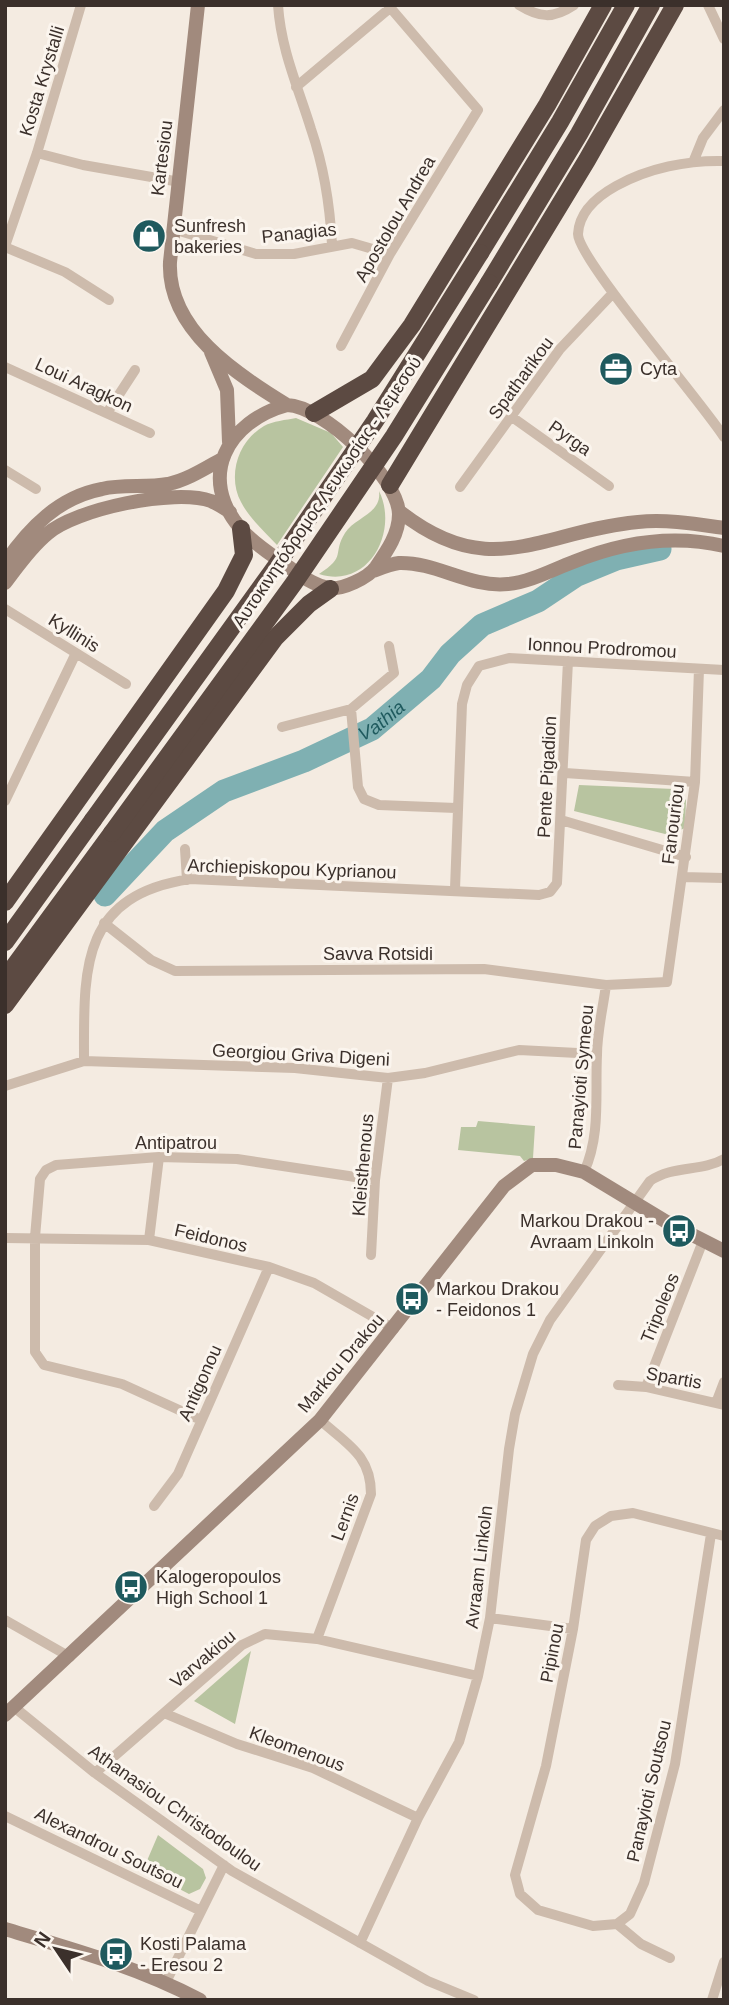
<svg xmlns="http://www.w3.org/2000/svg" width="729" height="2005" viewBox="0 0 729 2005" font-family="Arial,sans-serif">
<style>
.green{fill:#b8c4a0}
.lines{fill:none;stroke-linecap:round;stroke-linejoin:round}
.river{stroke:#7fb0b2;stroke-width:23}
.street{stroke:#cdbbac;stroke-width:10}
.secondary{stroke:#a18a7d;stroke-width:14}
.highway{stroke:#5c4a42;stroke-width:18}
.highway-bridge{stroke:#5c4a42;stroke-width:18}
.labels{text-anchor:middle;stroke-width:6;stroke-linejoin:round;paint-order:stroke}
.street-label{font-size:18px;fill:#3b302b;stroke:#fbf5ee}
.poi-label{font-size:18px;fill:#3b302b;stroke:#fbf5ee;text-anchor:start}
.water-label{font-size:19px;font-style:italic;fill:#1f5a5e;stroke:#fbf5ee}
</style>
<rect width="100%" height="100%" fill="#f4ebe1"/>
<path class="green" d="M296,418l35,15 12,14 -66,98c-12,-13 -28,-27 -36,-43 -14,-26 -3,-61 23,-76 9,-5 22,-6 32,-8z
M379,491c20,40 -10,99 -60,83 28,-18 13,-20 26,-41 10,-16 37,-19 34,-42z
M579,785l95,4 12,11 -1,28 -16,7 -95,-24z
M478,1121l57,5 -2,32 -9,3 -4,-5 -62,-6 3,-23h15z
M251,1651l-16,73 -41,-23z
M158,1835l45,34 3,9 -6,11 -11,5 -46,-24z"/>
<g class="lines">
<path class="river" id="s1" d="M105,895l60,-64 59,-40 80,-30 68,-32 59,-50 19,-25 32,-29 56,-24 39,-26 39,-16 44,-10"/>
<path class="street" d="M278,5c3,45 20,82 33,124 13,38 19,76 21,116
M519,5c21,13 34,14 55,0
M708,5l16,34
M296,87l94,-79
M37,153l46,12 97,17
M694,160l9,-22 21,-28
M724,161c-36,-1 -76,7 -108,25 -18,10 -37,25 -38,48 0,25 124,168 146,203
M173,229l83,25h38l58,-11 38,11
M5,246l32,-93 44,-148
M5,247l60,25 44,28
M341,346l49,-92 88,-144 -90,-105
M5,367l145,66
M107,413l28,-43
M512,417l97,69
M5,470l31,19
M460,487l100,-138 53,-56
M5,609l121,75
M351,709l7,78 6,12 15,6 77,3
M282,727l69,-18 43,-36 -5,-27
M565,773l130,9
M5,801l71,-148
M561,820l125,37
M185,849l2,31
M682,877l42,1
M455,889l7,-185 5,-19 12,-19 30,-8 215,12
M104,923l47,37 24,11 309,-2 122,16 61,-3 28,-200 4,-113
M84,1061c0,-91 -5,-165 106,-182l349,16 11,-3 7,-9 11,-222
M5,1086l79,-25 211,7 93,10 37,-5 94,-23 78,4
M584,1172c17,-37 11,-78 13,-117 0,-23 6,-47 9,-70
M5,1238l144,2 120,27 45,16 80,46
M149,1240l10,-83
M371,1255l4,-75 13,-102
M618,1385l28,2 78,18
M646,1387l57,-146
M716,1403l8,-21
M201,1420l-79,-36 -78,-19 -9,-13v-115l5,-58 6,-9 10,-5 103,-8 78,2 138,21
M154,1506l24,-32 91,-207
M711,1534l-36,230 -31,119 -14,31 -13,10 -24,2 -55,-16 -18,-16 -5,-19 31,-109 27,-137 13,-89 9,-14 16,-10 22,-3 91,23
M490,1618l83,11
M5,1620l65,37
M317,1639l54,-145c0,-39 -24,-50 -51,-74
M14,1707l81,66 137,98 196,110 46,19
M164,1713l73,31 76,24 105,50
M95,1773l147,-128 23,-11 52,5 161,37
M5,1816l194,94
M617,1924l24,20 29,14
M360,1943l58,-125 41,-76 19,-66 12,-58 19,-169 6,-35 18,-60 17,-34 100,-139c23,-16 51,-9 74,-22
M166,1982l58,-117
M712,2000l12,-38"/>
<path class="secondary" d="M198,5l-28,257c-3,67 66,112 117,143
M211,352l16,38 2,52
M287,405c36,1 111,72 112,109 0,20 -12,37 -23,53 -8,11 -34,23 -47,21 -17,-3 -33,-16 -46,-25 -14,-10 -31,-21 -42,-34 -45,-52 -13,-108 46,-124z
M399,511c92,73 142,20 239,11 28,-3 58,2 86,6
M5,563c24,-35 54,-66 97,-74 21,-5 44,-1 66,-5 19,-4 36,-15 54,-25
M373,571c8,-3 18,-7 26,-8 38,-1 70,25 109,21 22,-2 44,-14 65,-22 49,-20 99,-28 151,-16
M5,583c13,-17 25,-35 42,-49 28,-25 128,-46 164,-33 7,3 13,7 19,11
M5,1715l315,-295 184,-234 28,-21h24l28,7 81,49 59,30
M5,1929c67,20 133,38 195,71"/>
<path class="highway" d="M480,253l80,-131 66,-117
M489,283l90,-149 72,-129
M314,413l58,-34 40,-54 135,-220 56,-100
M390,485l197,-325 88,-155
M5,902l221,-311 18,-36 -3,-26
M5,942l88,-122
M5,979l107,-146
M5,1005l270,-367 34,-34 21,-15"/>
<path class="highway-bridge" d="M93,820l181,-251 101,-148 105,-168
M112,833l182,-250 100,-147 95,-153"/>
</g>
<defs>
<g id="shop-disc" transform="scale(1.75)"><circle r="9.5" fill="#1f5a5e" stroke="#fbf5ee"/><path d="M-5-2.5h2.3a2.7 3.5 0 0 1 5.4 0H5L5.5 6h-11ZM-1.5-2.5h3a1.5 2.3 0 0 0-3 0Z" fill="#fff"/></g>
<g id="office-disc" transform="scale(1.75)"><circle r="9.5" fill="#1f5a5e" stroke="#fbf5ee"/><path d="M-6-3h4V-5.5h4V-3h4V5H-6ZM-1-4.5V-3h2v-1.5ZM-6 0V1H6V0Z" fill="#fff"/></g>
<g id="bus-disc" transform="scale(1.75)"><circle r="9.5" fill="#1f5a5e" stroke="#fbf5ee"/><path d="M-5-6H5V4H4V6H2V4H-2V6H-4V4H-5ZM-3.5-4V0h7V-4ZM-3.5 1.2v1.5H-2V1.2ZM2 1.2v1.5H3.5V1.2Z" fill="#fff"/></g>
</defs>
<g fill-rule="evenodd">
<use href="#shop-disc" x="149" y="236"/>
<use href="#office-disc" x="616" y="369"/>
<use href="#bus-disc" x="679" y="1231"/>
<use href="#bus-disc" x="412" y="1299"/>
<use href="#bus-disc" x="131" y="1587"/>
<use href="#bus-disc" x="116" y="1954"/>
</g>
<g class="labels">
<g class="street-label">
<text transform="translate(42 81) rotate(-73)" y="6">Kosta Krystalli</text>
<text transform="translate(162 158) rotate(-83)" y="6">Kartesiou</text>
<text transform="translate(395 219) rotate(-60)" y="6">Apostolou Andrea</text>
<text transform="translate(299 233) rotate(-6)" y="6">Panagias</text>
<text transform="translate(521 378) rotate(-54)" y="6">Spatharikou</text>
<text transform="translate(84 385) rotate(25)" y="6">Loui Aragkon</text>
<text transform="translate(570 438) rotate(35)" y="6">Pyrga</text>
<text transform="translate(327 492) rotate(-56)" y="6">Αυτοκινητόδρομος Λευκωσίας - Λεμεσού</text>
<text transform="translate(74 633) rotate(32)" y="6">Kyllinis</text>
<text transform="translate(602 648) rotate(3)" y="6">Ionnou Prodromou</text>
<text transform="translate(547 777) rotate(-87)" y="6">Pente Pigadion</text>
<text transform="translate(673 824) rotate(-83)" y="6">Fanouriou</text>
<text transform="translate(292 869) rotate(2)" y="6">Archiepiskopou Kyprianou</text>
<text x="378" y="960">Savva Rotsidi</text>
<text transform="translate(301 1055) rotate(3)" y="6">Georgiou Griva Digeni</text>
<text transform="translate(581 1077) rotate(-85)" y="6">Panayioti Symeou</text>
<text x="176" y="1149">Antipatrou</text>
<text transform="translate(363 1165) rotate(-85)" y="6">Kleisthenous</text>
<text transform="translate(211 1238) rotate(13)" y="6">Feidonos</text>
<text transform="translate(660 1308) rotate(-68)" y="6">Tripoleos</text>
<text transform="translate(341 1363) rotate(-50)" y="6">Markou Drakou</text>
<text transform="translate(674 1378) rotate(10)" y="6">Spartis</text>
<text transform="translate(200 1383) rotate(-66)" y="6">Antigonou</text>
<text transform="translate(345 1517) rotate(-70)" y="6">Lernis</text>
<text transform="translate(479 1567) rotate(-83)" y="6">Avraam Linkoln</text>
<text transform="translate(552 1653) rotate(-79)" y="6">Pipinou</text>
<text transform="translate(203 1659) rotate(-40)" y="6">Varvakiou</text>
<text transform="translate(297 1749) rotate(20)" y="6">Kleomenous</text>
<text transform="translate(649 1791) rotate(-77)" y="6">Panayioti Soutsou</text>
<text transform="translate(175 1808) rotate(35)" y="6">Athanasiou Christodoulou</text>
<text transform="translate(109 1848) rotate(26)" y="6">Alexandrou Soutsou</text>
</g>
<g class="poi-label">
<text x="174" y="232">Sunfresh<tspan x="174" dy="21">bakeries</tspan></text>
<text x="640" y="375">Cyta</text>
<text x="654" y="1227" text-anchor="end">Markou Drakou -<tspan x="654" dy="21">Avraam Linkoln</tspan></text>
<text x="436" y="1295">Markou Drakou<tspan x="436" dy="21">- Feidonos 1</tspan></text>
<text x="156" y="1583">Kalogeropoulos<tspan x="156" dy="21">High School 1</tspan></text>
<text x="140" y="1950">Kosti Palama<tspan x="140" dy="21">- Eresou 2</tspan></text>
</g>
<g class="water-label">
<text dy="7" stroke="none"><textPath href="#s1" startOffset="332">Vathia</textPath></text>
</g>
</g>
<rect width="729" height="2005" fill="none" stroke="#3b302b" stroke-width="14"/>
<g transform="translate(56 1949) rotate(305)" stroke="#fbf5ee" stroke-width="5" paint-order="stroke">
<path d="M0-5L12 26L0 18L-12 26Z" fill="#3b302b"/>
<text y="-10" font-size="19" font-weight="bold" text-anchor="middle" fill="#3b302b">N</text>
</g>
</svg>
